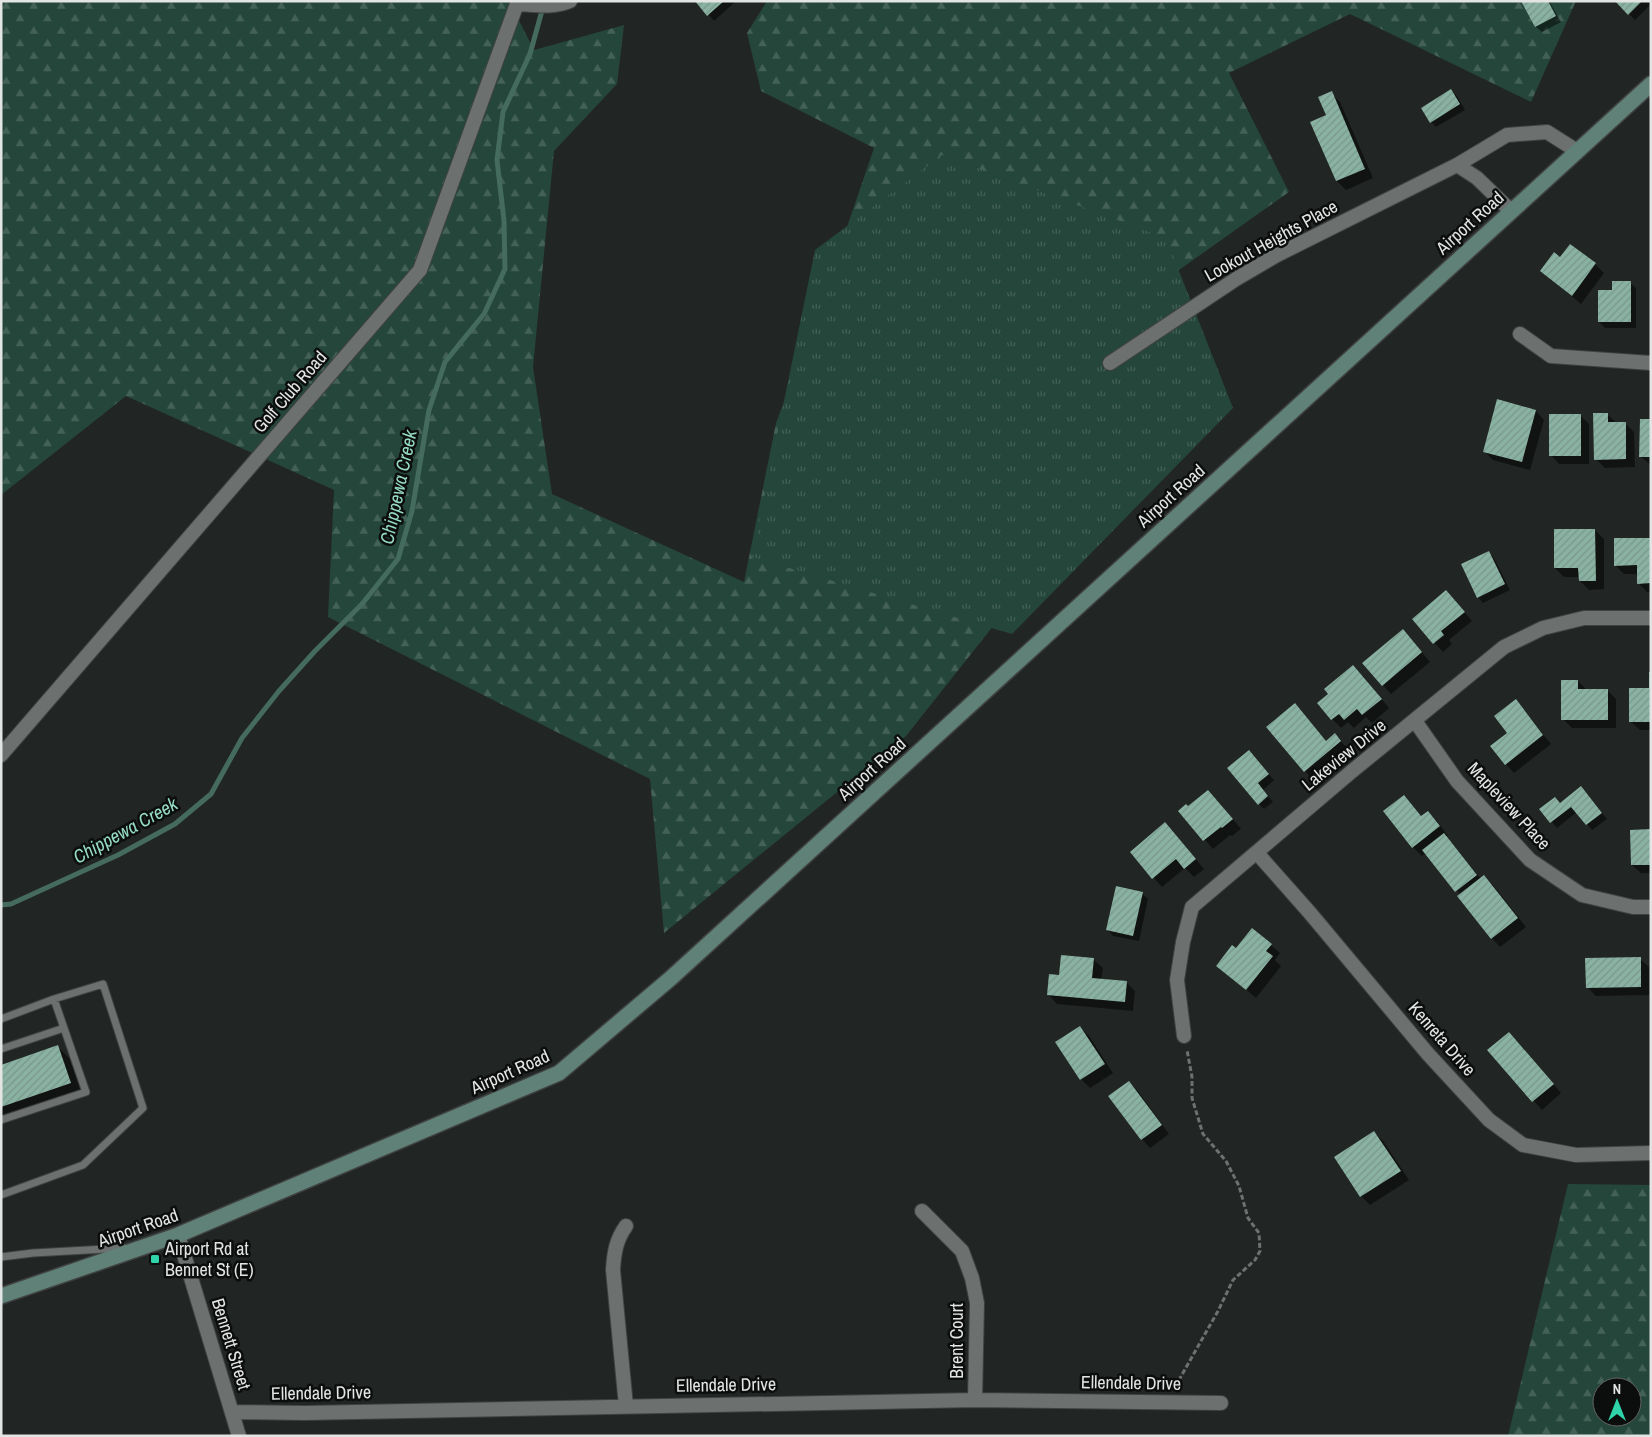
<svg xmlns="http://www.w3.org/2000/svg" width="1652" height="1437" viewBox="0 0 1652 1437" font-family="'Archivo Narrow',sans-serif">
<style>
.forest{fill:url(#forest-firs);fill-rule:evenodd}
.park{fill:url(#park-tufts)}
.shadow{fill:#0007}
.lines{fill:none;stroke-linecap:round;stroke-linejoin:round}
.stream{stroke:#456b5e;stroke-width:5}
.building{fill:url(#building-hatch)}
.service-casing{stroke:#3f4241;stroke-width:9}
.minor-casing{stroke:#3f4241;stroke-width:16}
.secondary-casing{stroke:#3f4241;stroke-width:18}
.path{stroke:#6e716f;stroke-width:3;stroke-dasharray:5 2.5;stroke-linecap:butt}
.service{stroke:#6c706f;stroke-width:7}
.minor{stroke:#6c706f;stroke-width:14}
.secondary{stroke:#608177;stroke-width:15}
.poi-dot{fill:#2fd4aa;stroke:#0c0d0d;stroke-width:2}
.labels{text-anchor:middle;stroke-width:5;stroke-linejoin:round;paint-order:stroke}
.street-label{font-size:18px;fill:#e3e5e4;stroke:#0c0d0d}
.poi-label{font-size:18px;fill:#e3e5e4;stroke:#0c0d0d;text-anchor:start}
.water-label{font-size:19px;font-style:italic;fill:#95dbc2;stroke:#0c0d0d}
</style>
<defs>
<pattern id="forest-firs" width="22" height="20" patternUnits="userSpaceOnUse" patternTransform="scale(1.25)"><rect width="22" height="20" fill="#25463b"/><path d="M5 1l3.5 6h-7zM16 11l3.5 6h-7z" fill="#446157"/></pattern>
<pattern id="park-tufts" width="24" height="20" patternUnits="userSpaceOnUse" patternTransform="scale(1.25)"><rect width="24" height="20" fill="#25463b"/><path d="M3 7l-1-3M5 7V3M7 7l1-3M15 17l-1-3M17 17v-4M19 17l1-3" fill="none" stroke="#446157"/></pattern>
<pattern id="building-hatch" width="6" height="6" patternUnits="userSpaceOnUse" patternTransform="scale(1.25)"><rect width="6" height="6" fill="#8ab2a3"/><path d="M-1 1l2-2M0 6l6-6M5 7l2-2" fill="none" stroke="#78978b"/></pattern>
</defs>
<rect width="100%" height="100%" fill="#212523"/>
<path class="forest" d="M1,1h508l25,49 90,-25 -7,59 -63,67 -21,216 19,127 192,88 32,-159 44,-117 54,-158 -113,-57 -14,-58 20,-32h809l-45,101 -181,-88 -121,59 60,119 -189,134 -75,260 -119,150 -242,197 -14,-154 -322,-162 6,-127 -208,-94 -125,99z
M1568,1184l83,1v251h-143zM1602,1387h30v30h-30z"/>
<path class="park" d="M942,155l224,83 67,170 -221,226 -260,-77 63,-307z"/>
<path class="shadow" d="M698,1h38l-22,20z
M1523,1h26l12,21 -19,10 -6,-5z
M1616,1h35v3l-16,16z
M1451,91l6,5 8,14 -29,17 -5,-5z
M1331,93l9,9 33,76 -27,12 -9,-9 -25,-58 16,-7z
M1561,259l34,5 9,9 -23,31 -39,-33z
M1630,283l6,5v40h-31l-6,-6z
M1536,411l8,9 -14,50 -37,-10 -9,-9z
M1607,414l10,9h8l9,9 1,35 -30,1 -9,-9z
M1580,415l9,9v40h-30l-8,-9z
M1651,420v45l-11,-9z
M1595,530l9,9v50l-15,1 -9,-9v-4h-16l-9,-9z
M1651,539v53h-4l-9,-9v-9h-14l-9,-9z
M1488,552l6,6 16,32 -27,13 -5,-6z
M1455,601l17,20 -23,19 3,4 -9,8 -30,-33z
M1411,639l19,23 -39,32 -8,-9z
M1651,673v57h-11l-9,-8 19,-33z
M1362,675l27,33 -17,15 -6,-6 -12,11 -6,-6 -7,6 -23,-24z
M1578,681l9,9h20l9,9v29h-44l-9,-9z
M1515,701l36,43 -37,29 -8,-9 2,-31z
M1303,714l24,28 8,-7 14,15 -36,30 -8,-9z
M1254,758l20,22 -11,10 10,12 -9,7 -5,-5z
M1587,794l20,25 -15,11 -15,-18 -20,16 -16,-19 20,-5z
M1404,796l18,21 6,-4 9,8 11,15 -2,1 35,42 3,-2 9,8 33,42 -26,20 -8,-9 -31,-43 -35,-42 -4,3 -9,-9z
M1217,800l24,29 -9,7 -2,-1 -17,14 -33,-38z
M1651,831v42h-10l-9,-8z
M1174,833l30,36 -10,8 -9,-9 -23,19 -31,-35z
M1142,893l6,6 -9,42 -26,-5 -5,-6z
M1253,930l27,23 -5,7 6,6 -25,32 -38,-32 18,-16z
M1640,959l9,8v28l-53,1 -9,-9z
M1094,960l9,8 -2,12 25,2 9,9 -2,20 -76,-7 -8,-9 11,-19z
M1080,1027l9,9 24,37 -23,15 -9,-9 -25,-36z
M1518,1042l43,51 -19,17 -53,-60z
M58,1047l12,12 12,36 -81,28v-57z
M1129,1082l9,9 31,43 -19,14 -8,-9z
M1374,1132l9,9 26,39 -39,25 -9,-9z"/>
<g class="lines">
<path class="stream" d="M1,905l10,-1 107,-49 57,-31 36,-30 31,-56 37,-47 36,-40 47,-47 36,-45 14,-48 17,-101 16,-48 39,-48 21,-45 -1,-48 -7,-61 6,-48 27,-58 13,-47"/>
</g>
<path class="building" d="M695,1h29l-17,15z
M1521,1h27l8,15 -21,11z
M1615,1h27l-14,14z
M1451,89l9,15 -30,19 -9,-15z
M1332,91l33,78 -29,12 -26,-59 16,-7 -8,-18z
M1570,244l26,19 -24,33 -32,-25 14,-19 6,5z
M1612,281h19v41h-33v-32h14z
M1497,399l39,11 -14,52 -39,-10z
M1593,413h15v9h18v37l-32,1z
M1549,414h32v42h-32z
M1640,419h11v38h-12z
M1554,529h41l1,52h-17l-1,-13h-24z
M1614,538h37v45l-14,1v-19l-23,1z
M1489,551l16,33 -28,14 -16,-34z
M1446,590l19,22 -24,19 3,4 -11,9 -21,-25z
M1403,629l19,23 -40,34 -20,-23z
M1353,665l29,34 -20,16 -5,-6 -13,11 -5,-6 -8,6 -14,-17 11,-9 -4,-5z
M1649,672h2v50h-22v-34h20z
M1561,680h17v9h30v31h-47z
M1516,699l27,36 -38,30 -15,-19 17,-13 -13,-17z
M1295,703l31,38 9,-8 6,8 -37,31 -38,-45z
M1249,750l20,24 -11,9 10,13 -10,9 -31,-37z
M1581,786l21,27 -16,12 -15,-18 -21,16 -11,-14 16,-12 5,6z
M1208,790l25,29 -11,9 -1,-1 -18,14 -25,-30 8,-7 2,2z
M1404,795l17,21 7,-5 12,15 -28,22 -29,-37z
M1165,822l31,37 -12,10 -8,-10 -24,20 -22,-27z
M1651,829v36h-20l-1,-35z
M1444,833l33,42 -22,17 -33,-42z
M1484,875l34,43 -27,21 -34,-43z
M1116,886l27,6 -10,44 -27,-6z
M1252,928l20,16 -6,7 7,5 -27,34 -30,-24 16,-21 4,3z
M1061,955l33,3 -2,20 35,3 -2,21 -78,-7 2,-21 10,1z
M1641,957v30l-55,1 -1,-30z
M1080,1026l25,38 -25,16 -25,-38z
M1509,1032l45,52 -22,18 -45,-52z
M58,1045l13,38 -70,24v-42z
M1129,1081l33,44 -21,15 -33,-44z
M1374,1131l27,40 -41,26 -26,-40z"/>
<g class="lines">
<g class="service-casing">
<path id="service" d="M1,1019l53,-20 32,93 -85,28
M1,1049l63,-21
M1,1195l82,-30 60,-57 -40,-124 -49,15
M1,1257l32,-4 91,-5"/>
</g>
<g class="minor-casing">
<path id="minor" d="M518,4c17,1 37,4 52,-3
M1457,165l20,13 34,33
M1520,334l31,22 100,7
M1110,363l126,-84 41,-24 180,-90 50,-30 40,-3 30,19
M1415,721l42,60 73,79 52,35 51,12h18
M1,755l419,-485 98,-269
M1257,853l53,60 118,141 61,66 34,25 53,10 75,-2
M1184,1036l-7,-56 6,-38 9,-35 159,-135 153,-125 39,-19 41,-10h67
M922,1211l40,40 10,27 5,25 -2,97
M626,1226c-10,14 -12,27 -13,44l13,136
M178,1235l61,201
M232,1412l73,1 670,-13 246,3"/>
</g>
<g class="secondary-casing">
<path id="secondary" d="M1,1296l177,-61 381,-162 112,-95 980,-894"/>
</g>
<path class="path" d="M1175,1387l43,-76 15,-31 22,-20 5,-9 -1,-18 -11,-15 -9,-32 -13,-25 -23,-27 -11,-36v-21l-5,-27"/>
<use href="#service" class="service"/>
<use href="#minor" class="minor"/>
<use href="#secondary" class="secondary"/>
</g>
<rect class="poi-dot" x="150" y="1254" width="10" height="10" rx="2.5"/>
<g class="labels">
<g class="street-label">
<text transform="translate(1470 223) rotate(-42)" y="6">Airport Road</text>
<text transform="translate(1271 241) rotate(-29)" y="6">Lookout Heights Place</text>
<text transform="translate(290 392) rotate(-49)" y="6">Golf Club Road</text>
<text transform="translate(1171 496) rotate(-42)" y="6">Airport Road</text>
<text transform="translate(1344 755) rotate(-39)" y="6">Lakeview Drive</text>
<text transform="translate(872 769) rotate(-42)" y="6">Airport Road</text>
<text transform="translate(1509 806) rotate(47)" y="6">Mapleview Place</text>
<text transform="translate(1442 1039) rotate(49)" y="6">Kenreta Drive</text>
<text transform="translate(510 1072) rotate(-24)" y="6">Airport Road</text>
<text transform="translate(138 1228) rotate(-19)" y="6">Airport Road</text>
<text transform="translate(957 1341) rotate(-90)" y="6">Brent Court</text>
<text transform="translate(231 1344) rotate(73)" y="6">Bennett Street</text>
<text transform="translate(1131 1383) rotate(1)" y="6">Ellendale Drive</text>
<text transform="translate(726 1385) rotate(-1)" y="6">Ellendale Drive</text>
<text transform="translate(321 1393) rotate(-1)" y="6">Ellendale Drive</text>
</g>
<g class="poi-label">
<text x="165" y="1255">Airport Rd at<tspan x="165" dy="21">Bennet St (E)</tspan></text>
</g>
<g class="water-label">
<text transform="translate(398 487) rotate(-78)" y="7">Chippewa Creek</text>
<text transform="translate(125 830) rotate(-29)" y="7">Chippewa Creek</text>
</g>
</g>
<rect width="1652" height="1437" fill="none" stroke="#e3e5e4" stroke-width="5"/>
<g transform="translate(1617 1402)"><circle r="24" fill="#0c0d0d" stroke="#626363"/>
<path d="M0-4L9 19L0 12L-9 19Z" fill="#2fd4aa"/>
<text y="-8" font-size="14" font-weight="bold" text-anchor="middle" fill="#e3e5e4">N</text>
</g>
</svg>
